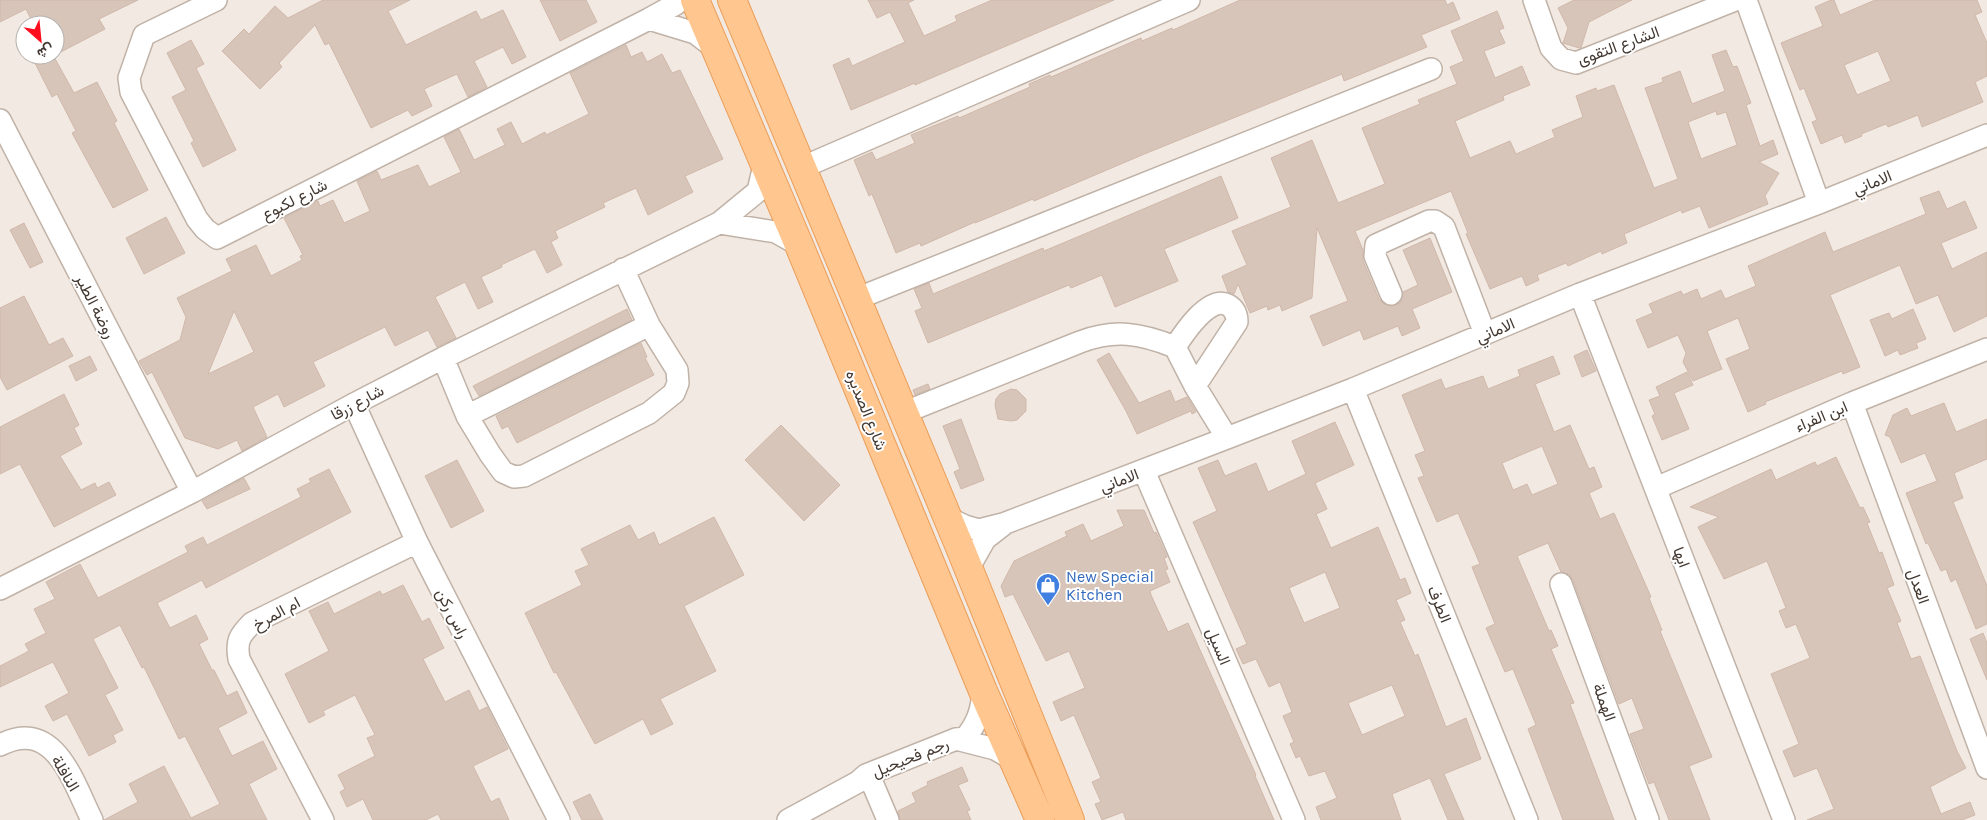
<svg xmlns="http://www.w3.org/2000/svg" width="1987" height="820" viewBox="0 0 1987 820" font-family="Karla,Vazirmatn,sans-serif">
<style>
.building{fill:#d8c5ba;stroke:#d0b8aa;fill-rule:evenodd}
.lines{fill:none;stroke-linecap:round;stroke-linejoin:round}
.minor-casing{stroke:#c1b2a7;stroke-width:24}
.major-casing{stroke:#eb9d58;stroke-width:30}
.minor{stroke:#fff;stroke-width:21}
.major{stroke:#ffc68f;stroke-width:28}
.labels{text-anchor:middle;stroke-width:4;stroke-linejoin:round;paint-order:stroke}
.street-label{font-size:16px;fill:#443932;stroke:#fff}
.shop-label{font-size:16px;fill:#366cbe;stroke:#fff;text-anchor:start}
</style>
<rect width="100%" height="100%" fill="#f2eae2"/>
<path class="building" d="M0,0h138l-39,19 6,10 -50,26v-30h-21l-8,-16 -26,13z
M323,0h87l-22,11 18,34 70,-34 5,9 22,-10 23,47 -14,7 -9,-17 -29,14 13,26 -19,10 -11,-23 -33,15 8,17 -20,10 -4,-6 -37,18 -42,-85 -4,2 -10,-20 -36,38 3,4 -22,22 -38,-38 22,-22 5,5 26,-28 13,12z
M540,0h46l11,22 -37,19z
M868,0h46l-6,3 16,33 33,-15 -2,-5 37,-16h122l-171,73 -28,12v-2l-64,27 -18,-45 16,-7 3,8 53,-24 -15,-30 -13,6z
M1240,0h205l2,5 6,-3 7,17 -39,16 6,12 -56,23 -27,11 -2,-7 -200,81 -108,46 -1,-2 -58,24v-1l-54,24 -1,-3 -24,10 -24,-59 -3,2 -15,-36 18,-8 4,8 39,-17 -4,-8 47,-19 1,2 71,-31 -1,-3 21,-9 1,2 90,-39 1,3 30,-13 1,2z
M1574,0h58l-43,22 -8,26h-2l-16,-5 5,-15 -10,-20z
M1831,0h3l6,15 35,-15h102l5,12 -7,3 12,28v33l-12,6 8,20 -61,25 -4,-12 -30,12 -2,-3 -25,10 1,2 -17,7 -3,-8 -21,9 -9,-22 5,-2 -13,-32 -4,2 -19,-47 42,-17 -8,-19zM1878,51l13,30 -34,14 -13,-30z
M1497,11l7,17 -5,2 6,13 -21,8 11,27 27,-12 8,19 -27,11 1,4 -49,21 15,37 40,-17 6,13 39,-17 -3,-7 31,-13 -7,-21 20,-8 1,3 17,-6 40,103 24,-9 -33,-91 18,-6 -1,-4 18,-7 12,33 33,-13 -13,-36 14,-5 7,17 4,-1 14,37 -5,2 14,41 13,-6 5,14 -19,8 20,11 -14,23 3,8 -59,24 -9,-22 -18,7 -1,-3 -57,24 3,9 -25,11 -1,-3 -33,15 -2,-3 -29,12 2,5 -13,6 -4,-10 -32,13 -24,-55 2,-1 -17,-42 -96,40 8,19v11l16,38 5,5 6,2 6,-1 5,-3 2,-10 15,-7 -15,-35 27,-12 22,54 -40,17 8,19 -18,8 -4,-10 -34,14 -4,-10 -37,16 -13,-30 38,-15 -31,-73 -5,70 -30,13 -2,-6 -12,5 -1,-4 -17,7 -12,-29 -4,10 -6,-2 -6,-16 25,-11 -15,-34 59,-24 -20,-49 41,-18 26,63 47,-19 -23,-56 58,-24 -2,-4 39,-16 -7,-17 14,-6 -13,-30zM1716,111l1,4 9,-3 11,33 -36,14 -13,-37z
M191,40l13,24 -8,4 40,82 -33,17 -12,-24 3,-2 -22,-44 14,-7 -19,-37z
M626,45l5,12 11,-5 5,10 15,-8 10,19 8,-3 43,89 -38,17 8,16 -45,23 -12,-27 -33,15 2,4 -50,24 3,7 -7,4 11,23 -15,8 -12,-24 -34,16 1,2 -21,10 12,25 -15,7 -13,-27 -30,15 21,41 -19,9 -9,-17 -33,16 -10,-19 -72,35 12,24 -41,21 -6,-13 -25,13 14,30 -25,14 -5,-11 -19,9 -33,-11 -33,-66 -5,3 -8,-14 41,-21 6,-23 -9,-19 55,-27 -6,-12 30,-14 15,31 31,-16 -2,-4 3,-1 -19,-37 34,-17 2,5 13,-6 11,23 26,-12 -13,-30 20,-10 4,9 37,-15 11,22 32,-15 -17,-35 15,-8 15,31 31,-15 -8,-16 14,-7 11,22 23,-12 1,3 43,-21 -19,-41zM234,311l20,41 -46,22z
M40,55h13l21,38 23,-11 20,39 -3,2 34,67 -35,18 -41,-75 4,-2 -19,-37 -5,3 -19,-38z
M1221,176l17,42 -74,31 14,32 -63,26 -13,-32 -31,13 -2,-3 -141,58 -13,-32 7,-3 -8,-19 15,-6 4,11 110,-46 1,3 31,-13z
M1939,191l8,18 18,-8 12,27 -36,15 11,26 35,-17v64l-33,16 -16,-37 -22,9 -16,-39 -70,30 30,72 -17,7 -1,-3 -40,16 -37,15 1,2 -18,8 -22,-53 24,-10 -12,-31 -31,13 15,38 -29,12 -10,-19 3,-9 -8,-18 -30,13 -12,-28 17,-7 -4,-9 32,-13 2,4 14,-6 4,10 20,-9 4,9 31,-13 -8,-20 77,-34 8,20 93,-38 -6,-16z
M166,217l19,36 -41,21 -18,-36z
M24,223l19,39 -13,6 -20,-38z
M24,296l25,49 14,-7 10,18 -66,34 -7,-13v-69z
M627,309l5,11 -153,76 -6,-10z
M1913,309l13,30 -10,4 2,5 -18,7 -2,-5 -13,6 -15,-36 19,-7 3,6z
M641,343l6,14 -2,1 9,17 -137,68 -9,-17 -6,3 -6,-13z
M1587,350l9,21 -14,6 -8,-21z
M1109,353l30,50 31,-13 5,12 12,-5 9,15 -4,2 -1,-3 -54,23 -11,-23 -29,-51z
M90,356l7,14 -21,11 -7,-15z
M1553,356l7,18 -25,10 19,48 16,-7 19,44 5,-2 8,20 -13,6 11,26 14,-6 37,84 -2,1 13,32 -2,1 52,126 -23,9 21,54h-41l-15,-38 -5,2 -19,-50 14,-5 -12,-31 -13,6 -46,-124 -4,-6 -8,-2 -13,-29 -31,13 32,75 2,-1 7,16 -7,3 23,54 -4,1 44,116h-51l-35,-91 8,-4 -23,-56 -8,3 -19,-44 9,-4 -23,-57 8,-3 -22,-51 -21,9 -19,-44 6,-2 -9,-21 10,-4 -23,-56 39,-16 4,10 38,-13 5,13 32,-13 -2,-6zM1542,446l16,38 -26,11 -5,-11 -14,6 -11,-27z
M1687,372l6,13 -19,8 15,36 -27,11 -10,-24 3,-2 -6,-14 11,-4 -4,-9z
M928,384l2,5 -15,6 -2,-5z
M1011,389l6,1 9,9v12l-9,9 -6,1 -13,-2 -3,-14 1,-6 4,-5z
M64,394l15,31 -5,3 8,16 -22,12 21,34 14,-7 2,5 12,-6 7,13 -62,32 -34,-63 -20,10v-47z
M1944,403l12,29 31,-13v40l-33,14 9,25 -10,4 34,84v38l-11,5 -20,-50 -5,3 -5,-13 -5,2 -13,-28 -2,1 -20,-51 31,-12 -12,-28 -24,10 -11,-26 -5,-2 8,-20 14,-7 4,8z
M961,419l23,61 -23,9 -7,-17 6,-3 -17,-43z
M1335,422l19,43 -39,18 12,26 -11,5 15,34 47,-21 22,53 5,-2 6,15 -15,7 9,20 -5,2 15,34 3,-2 28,73 20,-9 15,41 -37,15 20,46h-16l-18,-42 -38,16 9,26h-80l-5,-13 21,-9 -12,-27 -16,5 -9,-20 -4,2 -6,-14 4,-2 -11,-26 9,-4 -12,-30 -11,5 -13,-28 -13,5 -7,-15 11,-5 -54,-122 24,-11 -19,-43 20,-8 7,16 31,-13 12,29 38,-18 -14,-33zM1325,572l15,36 -36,15 -15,-35zM1392,685l13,31 -43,19 -14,-32z
M781,425l59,60 -36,36 -59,-61z
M1836,457l24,51 3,-1 7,15 -3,1 12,30 3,-1 7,19 5,14 -7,3 14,33 -4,2 14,36 9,-3 37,95 9,17 -36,19 11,27 29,-12 5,13 -13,5h-155l27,-11 -17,-41 -23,9 -11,-26 16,-7 -28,-70 39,-16 -14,-34 -10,4 -7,-17 7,-3 -19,-47 -43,18 -26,-52 21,-10 -29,-10 81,-38 5,11 39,-18 2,4z
M457,460l27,51 -33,17 -26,-52z
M329,469l22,43 -145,76 -4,-8 -45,23 13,25 26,-13 12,24 -9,5 13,26h2l13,26 10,-5 10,22 -29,15 14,28 31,-15 14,28 -28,15 18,36h-163l34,-18 -9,-18 35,-18 27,52 29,-14 -35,-68 -6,3 -35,-72 -2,1 -22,-43 -27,14 25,49 -13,7 18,35 -10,5 3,7 -27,14 -22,-42 -14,7 -8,-15 24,-13 -16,-31 -53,25v-21l29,-15 -4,-7 21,-11 -12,-24 21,-10 -9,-17 34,-18 18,34 90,-46 -3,-6 18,-9 4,8 94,-48 -4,-8 14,-7 -2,-3z
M244,478l6,11 -43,20 -5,-8z
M1117,510h27l10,23 2,-1 11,25 -3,1 4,11 -3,1 5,12 -20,9 1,4 17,37 20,-9 68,152 -1,1 19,44h-148l-3,-8 -21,8 -7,-16 6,-2 -9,-20 9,-4 -27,-63 -13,6 -8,-19 32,-14 -16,-37 -23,10 -33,-67 -8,3 -4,-11 13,-25 53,-25 -2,-4 18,-8 8,17 33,-15z
M714,517l30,58 -60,31 32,65 -56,28 13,25 -22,11 -8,-16 -48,25 -39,-72 -2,1 -29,-60 57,-28 -7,-14 14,-6 -8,-16 49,-24 8,15 16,-8 5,13z
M403,585l19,37 7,-4 15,30 -21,11 22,43 24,-12 10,21 8,-4 21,42 -35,17 18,36 8,-4 10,22h-68l-3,-6 -12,6h-53l-10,-21 -16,8 -7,-15 5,-3 -7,-14 37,-19 -8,-18 8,-3 -20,-40 -32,16 2,4 -16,8 -24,-49 44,-23 -20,-40 19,-9 6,12 46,-23 2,4z
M1983,633l4,10v37l-17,-41z
M962,767l6,14 -10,4 12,25 -3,1 4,9h-71l-2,-9 18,-9 -4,-9 16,-8 -1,-3z
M590,794l13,26h-21l-9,-18z"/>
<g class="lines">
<g class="minor-casing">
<path id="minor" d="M216,0l-72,35 -15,43 2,14 66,127 8,10 12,9 432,-219 27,-15 1,-4
M1534,0l17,48 10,11 15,4 159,-63
M1746,0l73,203
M649,19l46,14 21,16
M0,120l192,372
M801,168l388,-168
M719,223l57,9 23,13
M1391,294l-16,-38 1,-11 53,-24h6l9,6 41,107
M1580,294l204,526
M856,299l575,-230
M1175,347c9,-14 34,-52 53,-42 7,4 9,10 9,17l-42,64
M443,358l24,58 23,38 13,18 11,5 10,-1 125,-63 25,-20 4,-10 -1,-13 -28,-45 -26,-56
M1353,389l174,431
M1852,403l135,365
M354,404l63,138 142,278
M903,413l177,-71c35,-13 60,-9 95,5l20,39 32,52
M467,416l182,-91
M1144,471l150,349
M1656,488l196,-85 135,-54
M946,517l19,9 14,4 24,-6 224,-86 126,-49 227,-95 239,-91 168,-68
M968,569l17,-30 18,-14
M1561,584l87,236
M0,589l192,-97 162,-88 89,-46 276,-135 39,-32 6,-26
M956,739l39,10 19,11
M0,745c55,-28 73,37 92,75
M866,775l8,12 14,33
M323,820l-84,-161c-3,-18 0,-23 13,-36l165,-81
M788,820l70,-38 8,-7 90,-36 9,-1c12,-14 17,-28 18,-47"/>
</g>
<g class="major-casing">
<path id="major" d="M695,0l104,245 184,446 57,129
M732,0l227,545 111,275"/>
</g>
<use href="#minor" class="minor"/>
<use href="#major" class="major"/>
</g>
<defs>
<g id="shop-pin" transform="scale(1.25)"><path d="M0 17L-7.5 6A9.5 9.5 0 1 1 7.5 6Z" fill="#3f7fe0" stroke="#fff"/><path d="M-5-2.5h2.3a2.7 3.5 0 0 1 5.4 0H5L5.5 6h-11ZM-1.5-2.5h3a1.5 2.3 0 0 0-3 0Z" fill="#fff"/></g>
</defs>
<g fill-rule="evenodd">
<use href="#shop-pin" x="1048" y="585"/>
</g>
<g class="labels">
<g class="street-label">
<text transform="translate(1618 45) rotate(-20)" y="6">الشارع التقوى</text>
<text transform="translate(1872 182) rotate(-22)" y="6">الاماني</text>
<text transform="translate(294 199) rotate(-27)" y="6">شارع لكبوع</text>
<text transform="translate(96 306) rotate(63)" y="6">روضة الطير</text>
<text transform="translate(1495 330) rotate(-23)" y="6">الاماني</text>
<text transform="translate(357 402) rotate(-28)" y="6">شارع زرقا</text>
<text transform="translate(867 410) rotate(68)" y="6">شارع الصديره</text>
<text transform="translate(1821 416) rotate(-23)" y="6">ابن الفراء</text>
<text transform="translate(1119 480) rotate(-21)" y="6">الاماني</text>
<text transform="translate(1682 557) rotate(69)" y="6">ابها</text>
<text transform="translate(1919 586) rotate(70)" y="6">العدل</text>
<text transform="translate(1440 604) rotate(68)" y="6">الطرف</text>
<text transform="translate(276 613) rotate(-29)" y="6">ام المرخ</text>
<text transform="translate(453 613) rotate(63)" y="6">راس ركن</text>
<text transform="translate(1219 646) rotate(67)" y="6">السيل</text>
<text transform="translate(1605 702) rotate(70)" y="6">الهملة</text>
<text transform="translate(910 757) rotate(-22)" y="6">رجم فحيحيل</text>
<text transform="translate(66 773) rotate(59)" y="6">النافلة</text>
</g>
<g class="shop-label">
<text x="1066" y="582">New Special<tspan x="1066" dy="18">Kitchen</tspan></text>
</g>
</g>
<g transform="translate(40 40) rotate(153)"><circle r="24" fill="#ffffff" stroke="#b4b0ad"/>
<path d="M0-4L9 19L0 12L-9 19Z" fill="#ff0d1f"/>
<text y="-8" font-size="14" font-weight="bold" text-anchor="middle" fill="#443932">ش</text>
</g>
</svg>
